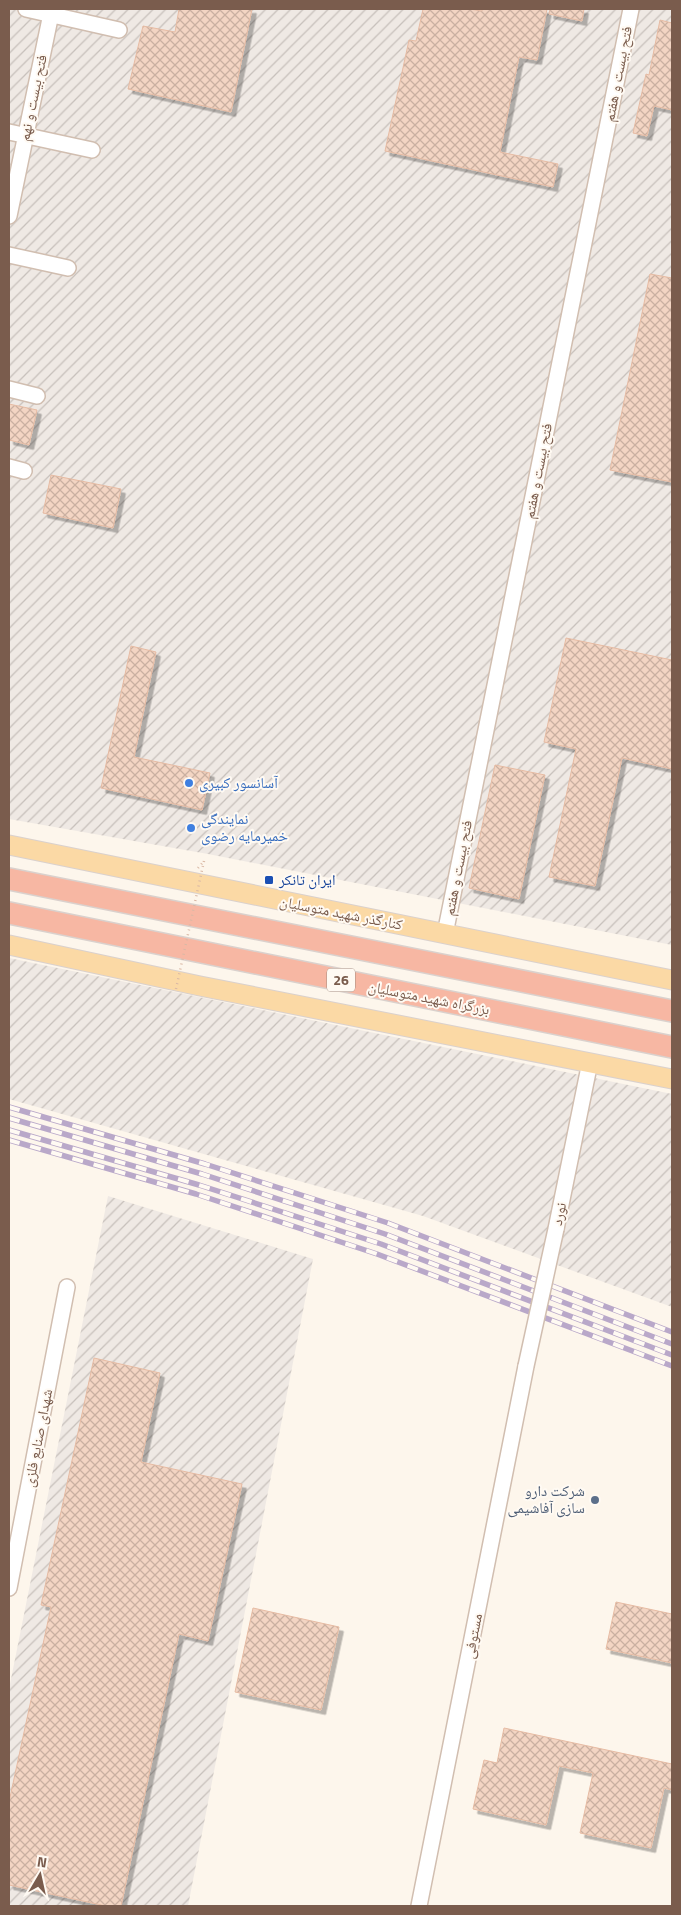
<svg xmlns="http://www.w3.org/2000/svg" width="681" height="1915" viewBox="0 0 681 1915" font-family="'Titillium Web','Noto Naskh Arabic',sans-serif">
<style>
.industrial{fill:url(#industrial-furrows)}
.building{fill:url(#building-cross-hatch);stroke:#e6bba3;filter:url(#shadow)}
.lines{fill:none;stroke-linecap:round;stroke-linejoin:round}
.minor-casing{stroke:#d1beb0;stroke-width:18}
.major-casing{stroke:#dad1cd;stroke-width:21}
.highway-casing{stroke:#dad1cd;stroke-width:24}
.path{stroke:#d9b8a5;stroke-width:2.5;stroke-dasharray:1 4;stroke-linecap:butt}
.minor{stroke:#fff;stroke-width:15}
.major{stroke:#fbd9a5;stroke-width:19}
.highway{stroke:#f7b7a3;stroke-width:21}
.rail-casing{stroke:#b9a8c9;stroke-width:5.5}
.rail{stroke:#fffaf3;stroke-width:4;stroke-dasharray:11;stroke-linecap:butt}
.minor-bridge-casing{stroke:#d1beb0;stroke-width:18;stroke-linecap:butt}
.path-bridge{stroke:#d9b8a5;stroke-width:2.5;stroke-dasharray:1 4;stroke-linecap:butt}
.minor-bridge{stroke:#fff;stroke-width:15}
.shop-dot{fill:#3f7fe0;stroke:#fffaf3;stroke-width:2}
.transit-dot{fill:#1a4fb4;stroke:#fffaf3;stroke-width:2}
.service-dot{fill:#5c6f8a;stroke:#fffaf3;stroke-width:2}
.labels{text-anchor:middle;stroke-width:4;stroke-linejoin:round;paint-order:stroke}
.shield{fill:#fffaf3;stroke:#a28b7f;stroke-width:1}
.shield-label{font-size:14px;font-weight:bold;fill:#7a5c4d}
.street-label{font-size:15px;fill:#7a5c4d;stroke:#fffaf3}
.shop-label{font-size:15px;fill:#366cbe;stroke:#fffaf3;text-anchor:start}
.transit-label{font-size:15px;fill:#164399;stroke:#fffaf3;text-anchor:start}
.service-label{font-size:15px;fill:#4e5e75;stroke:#fffaf3;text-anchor:end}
</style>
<defs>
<pattern id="industrial-furrows" width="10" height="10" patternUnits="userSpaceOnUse" patternTransform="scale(1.25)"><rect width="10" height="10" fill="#efe9e4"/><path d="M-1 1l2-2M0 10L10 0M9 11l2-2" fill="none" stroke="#c7c0bb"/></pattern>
<pattern id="building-cross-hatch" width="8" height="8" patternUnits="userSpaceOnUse" patternTransform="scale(1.25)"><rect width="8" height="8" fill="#f3d5c3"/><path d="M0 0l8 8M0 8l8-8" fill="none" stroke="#cab0a1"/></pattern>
<filter id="shadow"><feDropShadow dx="4.5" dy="4.5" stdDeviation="0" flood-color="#0004"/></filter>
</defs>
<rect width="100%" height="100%" fill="#fdf6ec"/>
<path class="industrial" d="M9,9h663v936l-464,-91 -199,-35z
M9,958l663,136v213l-249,-91 -414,-117z
M108,1196l205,63 -125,647h-179v-217z"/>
<path class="building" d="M179,9h73l-21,103 -103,-23 15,-63 32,6z
M423,9h47l12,2v-2h65l-10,51 -18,-3 -19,95 58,12 -5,23 -168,-36 24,-111 7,1z
M550,9h34l-2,12 -33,-7z
M660,20l12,3v87l-18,-4 -7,30 -14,-3 13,-59 3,1z
M650,274l22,4v204l-62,-12z
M9,404l28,6 -8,35 -20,-5z
M51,475l70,14 -8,39 -70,-15z
M566,638l106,22v109l-50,-11 -27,128 -46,-9 27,-128 -32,-7z
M131,646l25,6 -22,105 76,16 -8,37 -101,-22z
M495,765l50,10 -26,124 -50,-11z
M94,1358l66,15 -19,89 101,22 -34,157 -29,-7 -58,272h-15l-97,-21v-83l42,-195 -10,-2z
M616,1602l56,12v49l-66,-14z
M253,1608l86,19 -18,83 -86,-18z
M504,1728l168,36v26l-8,-2 -13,60 -71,-15 13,-60 -34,-7 -13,59 -73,-16 11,-49 13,3z"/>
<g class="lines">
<g class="minor-casing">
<path id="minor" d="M26,9l93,21
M9,132l83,18
M9,216l43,-207
M9,255l59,13
M9,389l28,7
M9,467l15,4
M445,934l186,-925
M556,1229l34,-167
M9,1588l58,-301
M419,1906l107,-540"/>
</g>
<g class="major-casing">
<path id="major" d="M9,845l663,135
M9,945l191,41 472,93"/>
</g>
<g class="highway-casing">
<path id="highway" d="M9,879l663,132
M9,913l663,134"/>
</g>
<path class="path" d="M198,868l6,-7"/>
<use href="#minor" class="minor"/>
<use href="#major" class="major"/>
<use href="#highway" class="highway"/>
<g class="rail-casing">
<path id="rail" d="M9,1107l196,57 183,59 284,109
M9,1118l193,56 183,60 287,110
M9,1130l190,55 182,59 291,111
M9,1140l187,54 181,60 295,112"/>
</g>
<use href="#rail" class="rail"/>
<g class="minor-bridge-casing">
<path id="minor-bridge" d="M526,1366l30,-137"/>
</g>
<path class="path-bridge" d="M176,989l28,-128"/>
<use href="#minor-bridge" class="minor-bridge"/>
</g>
<g class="shop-dot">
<circle cx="189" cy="783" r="5"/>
<circle cx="191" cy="828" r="5"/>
</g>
<rect class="transit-dot" x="264" y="875" width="10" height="10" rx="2.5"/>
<circle class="service-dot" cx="595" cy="1500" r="5"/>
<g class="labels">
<rect class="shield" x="327" y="968.5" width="28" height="23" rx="4"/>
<g class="shield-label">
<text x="341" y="985">26</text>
</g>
<g class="street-label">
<text transform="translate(618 74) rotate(-79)" y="5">فتح بیست و هفتم</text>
<text transform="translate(33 98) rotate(-78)" y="5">فتح بیست و نهم</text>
<text transform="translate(538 471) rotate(-79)" y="5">فتح بیست و هفتم</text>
<text transform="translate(458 868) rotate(-79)" y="5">فتح بیست و هفتم</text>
<text transform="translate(341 913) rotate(11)" y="5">کنارگذر شهید متوسلیان</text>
<text transform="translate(429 998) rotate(11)" y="5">بزرگراه شهید متوسلیان</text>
<text transform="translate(559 1214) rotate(-78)" y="5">نورد</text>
<text transform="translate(38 1438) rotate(-79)" y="5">شهدای صنایع فلزی</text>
<text transform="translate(473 1636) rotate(-79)" y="5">مستوفی</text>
</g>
<g class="shop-label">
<text x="199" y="788">آسانسور کبیری</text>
<text x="201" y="824">نمایندگی<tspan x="201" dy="17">خمیرمایه رضوی</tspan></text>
</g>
<g class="transit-label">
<text x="279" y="885">ایران تانکر</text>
</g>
<g class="service-label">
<text x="585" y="1496">شرکت دارو<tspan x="585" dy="17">سازی آفاشیمی</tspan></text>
</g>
</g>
<rect width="681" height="1915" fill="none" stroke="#7a5c4d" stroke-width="20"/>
<g transform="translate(40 1875) rotate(9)" stroke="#fffaf3" stroke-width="4" paint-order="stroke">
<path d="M0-4L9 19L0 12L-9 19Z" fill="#7a5c4d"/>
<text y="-8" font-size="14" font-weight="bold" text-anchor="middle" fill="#7a5c4d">N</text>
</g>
</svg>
